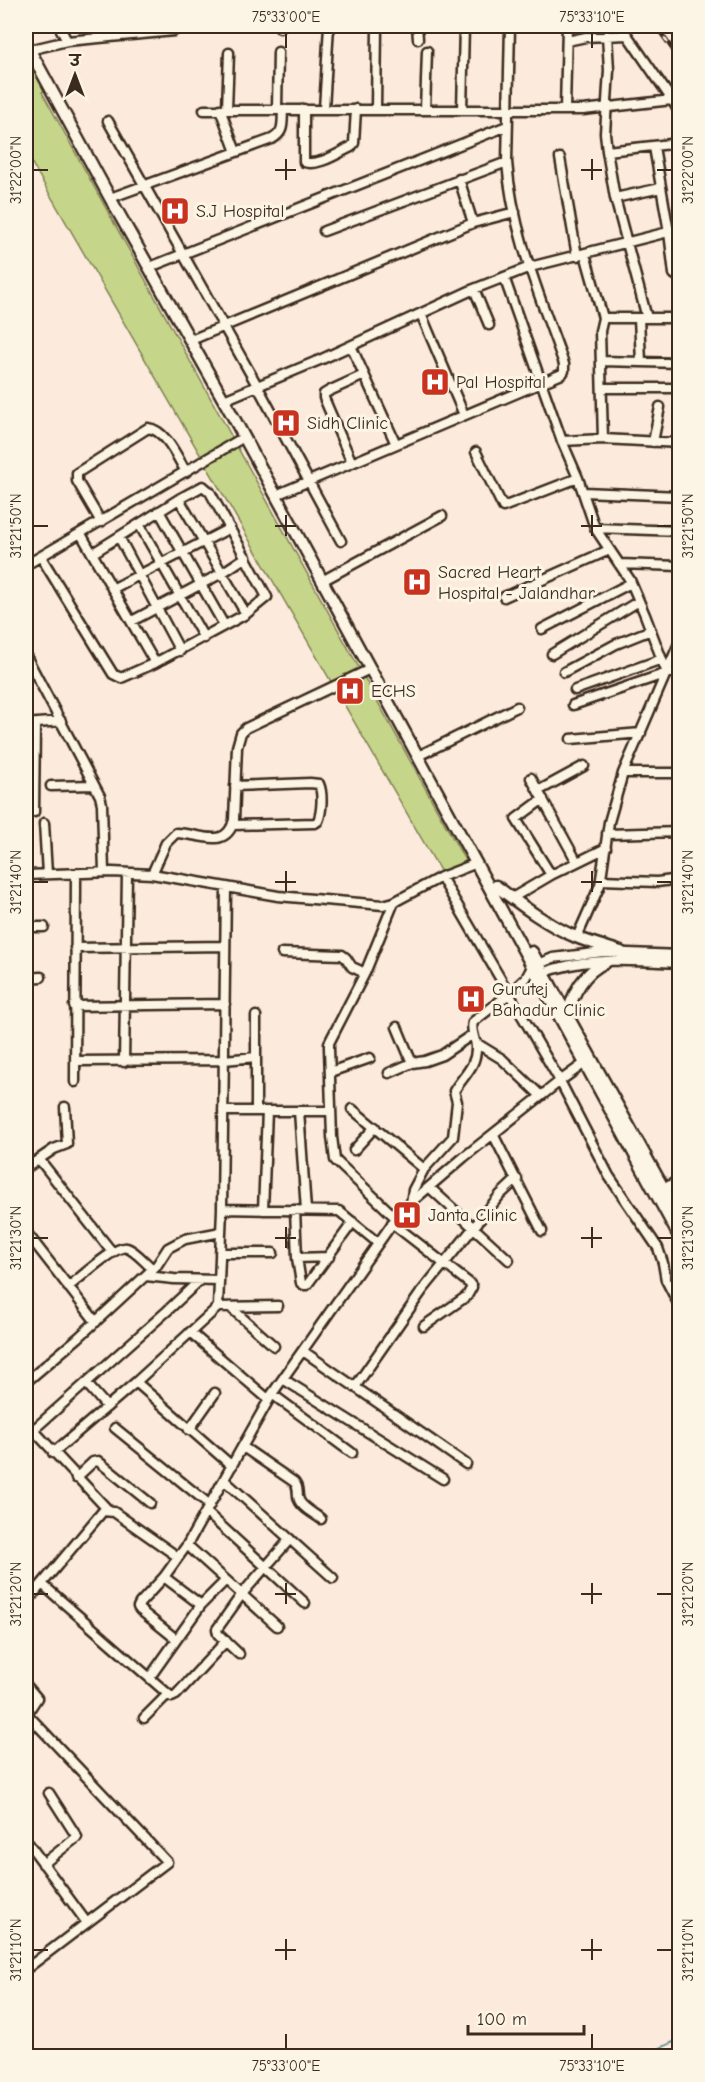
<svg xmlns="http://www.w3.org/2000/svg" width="705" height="2082" viewBox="0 0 705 2082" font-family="'Comic Neue','Playpen Sans Deva',sans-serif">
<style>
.green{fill:#c5d589;stroke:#808054;stroke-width:1.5}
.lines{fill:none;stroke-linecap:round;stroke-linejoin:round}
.stream{stroke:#678d95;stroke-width:2}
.minor-casing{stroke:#3b2a1e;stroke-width:13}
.major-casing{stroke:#3b2a1e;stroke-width:15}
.minor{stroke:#fcf5e5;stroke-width:8}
.major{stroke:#fcf5e5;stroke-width:10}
.rail-casing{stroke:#3b2a1e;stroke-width:4.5}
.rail{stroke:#fcf5e5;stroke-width:2;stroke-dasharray:7;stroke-linecap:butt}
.ticks{fill:none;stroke:#3b2a1e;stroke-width:2}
.labels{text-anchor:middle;stroke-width:6;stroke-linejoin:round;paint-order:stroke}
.poi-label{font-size:18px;fill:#3b2a1e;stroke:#fcf5e5;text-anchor:start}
.neatline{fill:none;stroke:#3b2a1e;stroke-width:2}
.ticks-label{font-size:15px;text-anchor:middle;fill:#3b2a1e}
</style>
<rect width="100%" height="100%" fill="#fcebdd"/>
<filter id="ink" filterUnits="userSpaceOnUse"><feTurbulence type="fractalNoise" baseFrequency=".0167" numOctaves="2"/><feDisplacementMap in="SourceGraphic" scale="12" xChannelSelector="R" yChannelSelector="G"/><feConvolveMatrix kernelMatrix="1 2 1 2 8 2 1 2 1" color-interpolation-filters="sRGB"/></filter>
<g filter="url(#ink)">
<path class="green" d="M26,48l22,40 -6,4 425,772 -25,10 -416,-721z"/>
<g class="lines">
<path class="stream" d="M643,2056l37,-17"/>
<g class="minor-casing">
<path id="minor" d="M59,26l8,15
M417,26l1,13
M621,26l51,74
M280,28v-2
M607,35l2,35 -4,63 2,18 8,47 32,120
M567,41l19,-4 40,-2
M29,50l38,-9 107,-10 5,-5
M220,109l16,43
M227,109l2,-56
M277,109l1,-57
M304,109v53c14,5 34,-9 47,-15l3,-4 2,-34
M324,109l5,-83
M376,109l1,-83
M204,110h379l89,-10 8,13
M425,110l2,-59
M462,110l2,-84
M565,110l2,-84
M108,121l150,266 83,154
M654,147l15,85 5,42 6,4
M607,151l73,-8
M560,158l17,98
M459,179l14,44
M110,198l162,-59c13,-7 10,-16 11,-30
M615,198l46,-10
M324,231l183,-69
M585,254l18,64h77
M150,267l357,-141
M504,277l58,164 16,37 17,50 35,52 15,35 22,58h13
M474,289l15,36
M421,314l43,101
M603,318l-3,13 3,108 77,4
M639,318l2,44
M191,340l282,-117 42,-11
M351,346l45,98
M602,361l78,2
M603,388h77
M224,400l98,-41 152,-70 56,-22 150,-38
M562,441l41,-2
M653,442l7,-35
M476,452l27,55 75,-29
M352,463l-28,-65v-4l5,-3 35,-16
M583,492l97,4
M276,495l286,-121 2,-3v-7c-23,-65 -52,-133 -57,-202l3,-136
M159,511l65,114
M101,522l-24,-41v-8l71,-45c18,2 29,29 38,44
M139,524l65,114
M595,528l85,3
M81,534l74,129 91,-49 21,-17 -57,-105 -7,-6 -24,13
M119,537l61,114
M93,553l86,-54 67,115
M41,557l72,117 8,4 34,-15
M619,564l61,2
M26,565l218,-128
M322,581l120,-65
M112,589l118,-61
M504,597l105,-47
M132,621l90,-48 24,-16
M542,629l89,-46
M552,654l87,-53
M26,656l74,140 2,8 2,68
M564,672l52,-28 35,-14
M575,690l87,-31
M573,705l94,-32
M26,724l35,-3
M571,739l70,-6
M418,756l99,-49
M623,773h57
M531,778l46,84
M51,786l43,-1
M538,791l46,-25
M543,799l-27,20 35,56
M34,812l1,-88
M44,823l3,51
M233,825l82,-2 3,-2c4,-9 5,-28 1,-37l-9,-1 -75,3
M607,834l73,-2
M152,874l14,-31 10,-10c23,0 50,18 58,-13l3,-73 4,-14 5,-5 124,-59
M26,875l86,-3 40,2 126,22 105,9 11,-3 47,-25 36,-14
M441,877l119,204 49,95 49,72 5,15 3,17 14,27
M601,880l56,2 23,-3
M512,898l39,-23 55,-27
M394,902l-29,71 -36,70v5l3,89 3,23 61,58
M26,927h18
M577,937l23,-52 9,-63 14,-49 57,-132
M75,948l150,-2
M282,953l60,2 4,3 6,9 13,6
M541,974c6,-2 11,-5 17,-6 36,-11 84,-7 122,-5
M26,978l15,-1
M74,1006l151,-2
M256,1016v95
M397,1027l15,36
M476,1043l26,16 39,37
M75,1061l149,-1 32,-3
M124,1062l3,-188
M330,1072l40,-14
M389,1073l23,-10 13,-2 17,-6 31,-21
M75,1082l1,-208
M352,1109l72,60
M223,1111h108
M299,1111l7,99
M493,1134l49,97
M354,1150l21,-23
M39,1159l73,93
M26,1168l28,-19 13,-5 -2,-37
M429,1187l80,73
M664,1189l16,-10
M411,1203l2,-13 11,-21 29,-32 4,-35 -3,-11c9,-15 23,-25 22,-44 0,-9 -6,-15 -3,-25l36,-28 17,-16 6,-11 21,-9 50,-6 77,3
M222,1209l117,2 39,32
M263,1210l4,-99
M295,1210l2,48 4,25 3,2h3l46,-63
M392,1223l77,60 3,4 -5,9 -43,30
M26,1232l70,90
M220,1253h53
M297,1258l32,-1
M146,1276l28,3 45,1
M68,1287c10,-7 48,-43 59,-39 9,3 18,15 26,21
M218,1307l4,-98 4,-321
M230,1307l44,39
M190,1332l78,67
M303,1351l163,113
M283,1379l160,100
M26,1382l52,-44 79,-73 11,-17 17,-9 36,-7
M136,1382l96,84
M86,1383l21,24
M355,1387l67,-96 78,-96 17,-16
M272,1394l80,59
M26,1422l83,89
M115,1428l95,77
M189,1430l26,-37
M32,1431l135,-120 33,-31
M243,1447l51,35c6,6 2,11 5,18 3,8 16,14 22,19
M53,1453l83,-71 82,-75 60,-1
M76,1478l17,-16 5,-1 52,42
M224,1480l109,98
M206,1512l99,91
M187,1545l90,81
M42,1584l126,110 -24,24
M26,1603l77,-92 11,1 64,45
M201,1605l25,-25
M176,1639l-36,-29 -2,-3 2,-4 24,-26 23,-32 85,-151 129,-183 63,-54 96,-76 25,-18
M239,1654l-21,-20 -1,-5 25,-35 48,-55
M150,1677l51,-72 -37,-28
M26,1685l11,13 -11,17
M168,1694l4,3 4,-2 50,-54
M26,1840l61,83
M43,1864l34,-27 -28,-44
M26,1969l141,-107 -140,-148"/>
</g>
<g class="major-casing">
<path id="major" d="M26,43l84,155 121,215 449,825
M496,886c25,19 51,39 80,51 15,6 30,10 45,15
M532,952l148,266
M568,1016c4,-23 16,-44 38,-54"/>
</g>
<use href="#minor" class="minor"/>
<use href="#major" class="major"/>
<g class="rail-casing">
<path id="rail" d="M656,26l24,34"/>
</g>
<use href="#rail" class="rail"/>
</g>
</g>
<path class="ticks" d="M286,33v15M592,33v15M286,159v21M592,159v21M33,170h15M275,170h21M581,170h21M657,170h15M286,515v21M592,515v21M33,526h15M275,526h21M581,526h21M657,526h15M286,871v21M592,871v21M33,882h15M275,882h21M581,882h21M657,882h15M286,1227v21M592,1227v21M33,1238h15M275,1238h21M581,1238h21M657,1238h15M286,1583v21M592,1583v21M33,1594h15M275,1594h21M581,1594h21M657,1594h15M286,1939v21M592,1939v21M33,1950h15M275,1950h21M581,1950h21M657,1950h15M286,2034v15M592,2034v15"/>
<defs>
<g id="hospital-square" transform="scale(1.5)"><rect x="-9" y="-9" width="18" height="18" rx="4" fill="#c8321e" stroke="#fcf5e5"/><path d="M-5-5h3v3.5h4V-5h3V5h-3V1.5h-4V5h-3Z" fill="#fff"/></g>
</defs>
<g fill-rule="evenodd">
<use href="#hospital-square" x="175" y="211"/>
<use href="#hospital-square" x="435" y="382"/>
<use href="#hospital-square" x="286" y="423"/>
<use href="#hospital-square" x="417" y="582"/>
<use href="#hospital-square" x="350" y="691"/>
<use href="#hospital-square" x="471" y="999"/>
<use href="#hospital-square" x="407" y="1215"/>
</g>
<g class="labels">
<g class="poi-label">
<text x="196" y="217">S.J Hospital</text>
<text x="456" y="388">Pal Hospital</text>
<text x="307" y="429">Sidh Clinic</text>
<text x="438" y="578">Sacred Heart<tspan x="438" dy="21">Hospital - Jalandhar</tspan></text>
<text x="371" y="697">ECHS</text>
<text x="492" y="995">Gurutej<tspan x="492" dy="21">Bahadur Clinic</tspan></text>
<text x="428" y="1221">Janta Clinic</text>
</g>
</g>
<rect width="705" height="2082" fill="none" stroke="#fcf5e5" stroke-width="66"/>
<g transform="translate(75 75)" stroke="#fcf5e5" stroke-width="4.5" paint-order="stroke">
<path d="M0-4.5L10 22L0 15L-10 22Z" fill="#3b2a1e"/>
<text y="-9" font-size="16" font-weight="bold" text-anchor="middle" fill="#3b2a1e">उ</text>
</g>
<path d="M468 2025v9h116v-9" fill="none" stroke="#3b2a1e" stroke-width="3"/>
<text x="477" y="2025" font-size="18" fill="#3b2a1e" stroke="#fcf5e5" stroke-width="4.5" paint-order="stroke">100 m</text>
<rect x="33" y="33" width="639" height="2016" class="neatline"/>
<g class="ticks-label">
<text x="286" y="22">75°33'00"E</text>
<text x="592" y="22">75°33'10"E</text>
<text transform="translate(16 170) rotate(-90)" y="5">31°22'00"N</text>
<text transform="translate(688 170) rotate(-90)" y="5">31°22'00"N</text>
<text transform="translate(16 526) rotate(-90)" y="5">31°21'50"N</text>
<text transform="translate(688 526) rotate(-90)" y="5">31°21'50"N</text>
<text transform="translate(16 882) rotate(-90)" y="5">31°21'40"N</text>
<text transform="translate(688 882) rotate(-90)" y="5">31°21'40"N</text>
<text transform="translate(16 1238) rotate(-90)" y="5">31°21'30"N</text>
<text transform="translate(688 1238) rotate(-90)" y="5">31°21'30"N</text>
<text transform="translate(16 1594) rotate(-90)" y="5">31°21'20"N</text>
<text transform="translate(688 1594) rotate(-90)" y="5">31°21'20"N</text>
<text transform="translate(16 1950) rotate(-90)" y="5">31°21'10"N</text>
<text transform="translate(688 1950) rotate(-90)" y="5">31°21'10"N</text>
<text x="286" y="2071">75°33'00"E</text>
<text x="592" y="2071">75°33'10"E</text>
</g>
</svg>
